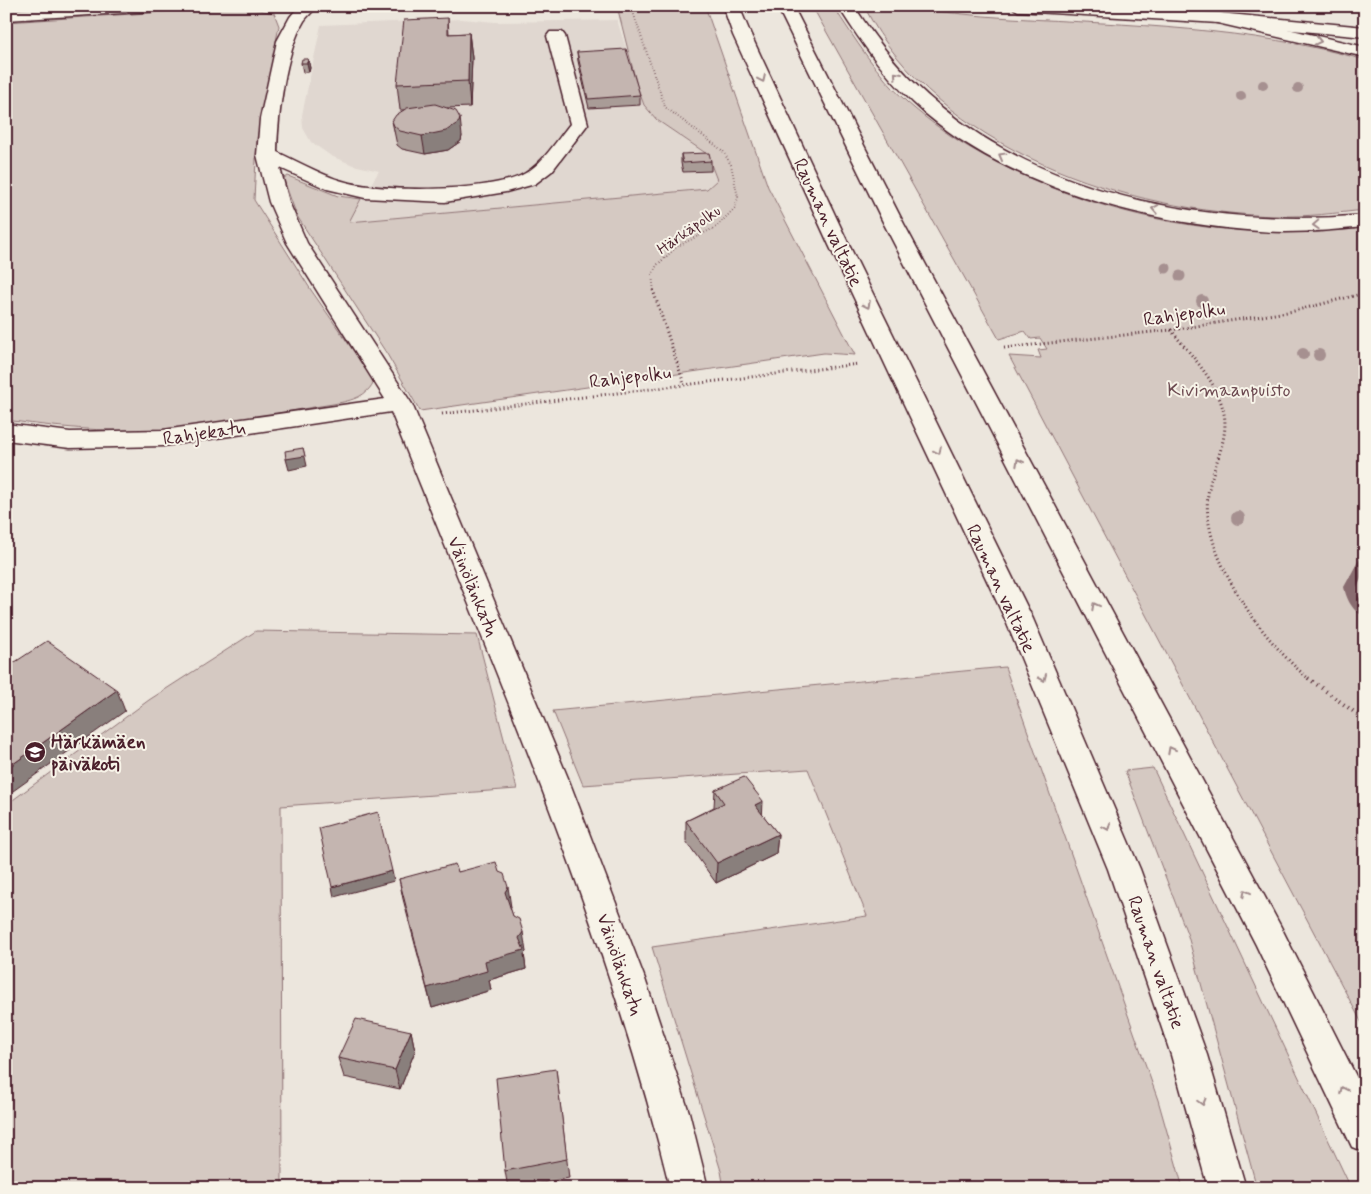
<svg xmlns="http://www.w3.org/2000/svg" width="1371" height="1194" viewBox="0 0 1371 1194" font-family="Mynerve,sans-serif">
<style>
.built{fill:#e0d7d0}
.green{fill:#d5c9c2;stroke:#907476}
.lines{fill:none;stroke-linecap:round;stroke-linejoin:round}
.stream{fill:#896c6f;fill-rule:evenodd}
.minor-casing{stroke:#4a1f2b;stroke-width:3}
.major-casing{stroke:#4a1f2b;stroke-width:3}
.highway-casing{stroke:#4a1f2b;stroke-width:3}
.path-far2{stroke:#4a1f2b;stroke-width:2;stroke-dasharray:0.5 2.5;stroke-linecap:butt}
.path-far1{stroke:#4a1f2b;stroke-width:3;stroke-dasharray:1 3;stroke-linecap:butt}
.path{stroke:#4a1f2b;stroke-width:4;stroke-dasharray:1 4.5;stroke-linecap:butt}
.minor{fill:#f7f3e8;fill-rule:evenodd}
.major{fill:#f7f3e8;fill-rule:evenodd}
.highway{fill:#f7f3e8;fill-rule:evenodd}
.tree{fill:#a69090}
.wall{fill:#a99c97;stroke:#4a1f2b}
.shaded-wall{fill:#897f7b;stroke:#4a1f2b}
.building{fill:#c4b5b0;stroke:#4a1f2b}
.oneway{stroke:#a0898a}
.labels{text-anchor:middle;stroke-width:4;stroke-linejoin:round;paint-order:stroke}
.far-street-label{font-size:16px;fill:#4a1f2b;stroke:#f7f3e8}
.street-label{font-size:19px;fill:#4a1f2b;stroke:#f7f3e8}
.park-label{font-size:19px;fill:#6d4a51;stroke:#f7f3e8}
.poi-label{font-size:19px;font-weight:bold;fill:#4a1f2b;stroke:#f7f3e8;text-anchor:start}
</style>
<rect width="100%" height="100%" fill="#ece6dd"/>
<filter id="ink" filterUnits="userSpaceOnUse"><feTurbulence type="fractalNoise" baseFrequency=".02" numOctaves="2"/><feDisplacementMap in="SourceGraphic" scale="10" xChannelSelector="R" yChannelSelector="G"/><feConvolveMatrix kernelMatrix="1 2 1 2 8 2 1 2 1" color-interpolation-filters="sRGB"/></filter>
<g filter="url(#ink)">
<path class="built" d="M462,19l33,3 122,-2 27,85 13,15 50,34 10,26 -11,9 -358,33 31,-51 -26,-6 -22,-9 -20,-14 -8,-14 -1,-13 19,-90z"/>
<path class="green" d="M617,6h88l63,181 87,168 -31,-2 -404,58 -33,-57 -90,-138 -14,-38 5,-2 50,20 23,3 -12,23 358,-33 10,-9 -10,-26 -50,-34 -13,-15 -7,-19z
M812,6h21c22,33 44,69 74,96 84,75 218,120 329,128 43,3 86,2 129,-2v801l-356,-673 32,2 -3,-8 9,-1 -7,-11 -9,1 -6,-8 -26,8z
M243,7l31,6 5,13 -22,112 -3,62 57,90 60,86 2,7c-8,15 -24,18 -40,21 -60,9 -121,24 -182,26 -49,2 -97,-3 -145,-10v-398z
M901,7c36,4 73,9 110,11 119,7 238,9 354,42v150c-29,3 -58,7 -87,6 -150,-3 -341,-67 -413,-208z
M256,631l221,4 40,154 -236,17 1,382h-276v-383l143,-105z
M1005,667l153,433 25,88h-459l-3,-17 -69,-224 215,-31 -59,-147 -225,16 -30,-74z
M1153,768l198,420h-94l-69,-252 -63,-165z"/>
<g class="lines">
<path class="stream" d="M1365,555c0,5 1,12 -1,16 -4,16 -14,17 1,33v12c-12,-3 -19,-18 -21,-29l17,-31z"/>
<g class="minor-casing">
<path id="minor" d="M299,6h18c-4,6 -9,9 -13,15 -19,32 -26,94 -27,131 20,9 41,21 62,28 38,13 145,12 181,-4 21,-9 36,-35 50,-52l-23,-88 3,-4h12l3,4 23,88 -36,47 -17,13 -29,8 -61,10 -80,-4 -38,-9 -47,-21 9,34 18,41 105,161 156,374 77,201 44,133 19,76h-38c-65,-267 -177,-521 -279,-776l-228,34 -93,2 -64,-8v-16l64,8 93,-2 222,-31 -98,-156 -18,-41 -12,-47 3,-36 17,-78 13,-24z"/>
</g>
<g class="major-casing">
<path id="major" d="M69,6h95l-8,5 -150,9v-10z
M1010,6h96l113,7 146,14v10l-146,-14 -201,-12z"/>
</g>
<g class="highway-casing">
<path id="highway" d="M723,6h16l12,29 98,210 184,374 107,250 67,186 39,133h-38l-37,-133 -63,-186 -103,-250 -176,-374 -96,-210z
M777,6h16l111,218 377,703 84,167v58l-13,-5 -96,-202 -372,-721z
M838,6h16c24,37 51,72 86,100 114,94 281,122 425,109v12c-35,3 -70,7 -106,4 -112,-8 -245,-43 -333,-117 -36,-31 -63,-68 -88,-108z
M1219,13l146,34v10l-152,-35 -2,-4 2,-4z"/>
</g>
<path class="path-far2" d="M631,6l34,101 58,44 8,14 7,32 -3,11 -19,19 -38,19 -21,19 -5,10 2,17"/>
<path class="path-far1" d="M653,290l31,94
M1171,330c19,24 44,49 52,79 8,29 -11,57 -15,85 -8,62 56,148 101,185
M1004,348l167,-18 123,-19 71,-18
M442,414l417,-50"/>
<path class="path" d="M1308,678l57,42"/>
<use href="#minor" class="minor"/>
<use href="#major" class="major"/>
<use href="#highway" class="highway"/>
</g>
<g class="tree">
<circle cx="1263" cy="85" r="5"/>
<circle cx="1298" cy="88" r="5"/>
<circle cx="1241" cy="96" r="5"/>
<circle cx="1166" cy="268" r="5.5"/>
<circle cx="1180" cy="276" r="5.5"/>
<circle cx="1202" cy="301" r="6"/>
<circle cx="1303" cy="354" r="6"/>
<circle cx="1319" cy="355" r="6"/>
<circle cx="1238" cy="518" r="7"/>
</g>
<path class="wall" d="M448,18l1,16 20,-1 3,25 -2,49 -23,1 15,28 -1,5 -13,9 -23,4 -23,-5 -5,-4 -5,-24 12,-11h-4l-3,-26z
M577,52l63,43v10l-51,3 -11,-47z
M308,59l2,9 -1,4h-6l-2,-9z
M681,154l30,7v10l-28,1 -2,-9z
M715,790l47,24 16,20 -2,20 -60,29 -30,-42v-20l28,-14z
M458,872h41l12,35 -1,1 16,44 -2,2 2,15 -37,11 2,10 -59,18 -29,-109 -4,-20z
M411,1031l4,20 -15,38 -56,-12 -6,-19z
M556,1069l13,109 -55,10h-6l-3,-17z"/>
<path class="shaded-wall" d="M469,33l3,25 -2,49 -2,-26z
M308,59l2,9 -1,4 -2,-9z
M460,118l2,18 -1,5 -13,9 -23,4 -3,-18z
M303,448l4,18 -18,4 -3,-11z
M117,690l8,21 -119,85v-27z
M763,801l-1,20 -7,-16z
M778,834l-2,20 -60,29 1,-20z
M392,871l2,10 -60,16 -2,-10z
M508,887l3,20 -3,5 -3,-20z
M523,932l3,20 -2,2 2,15 -37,11 2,10 -59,18 -5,-20 58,-27 34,-23z
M411,1031l4,20 -15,38 -5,-19z"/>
<path class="building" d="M448,18v16l21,-1 -1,48 -71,3 7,-64z
M626,49l14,46 -52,4 -11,-47z
M302,59h6l-1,4h-6z
M435,104l21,7 4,7 -1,4 -13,9 -24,5 -22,-5 -6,-5 -2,-5 4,-6 11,-7z
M709,153l2,8 -28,2 -2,-9z
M303,448l2,8 -19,3 -1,-8z
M47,641l70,49 -111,79v-101z
M744,777l19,24 -8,4 23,29 -61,29 -31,-42 38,-18 -9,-13z
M378,812l14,59 -60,16 -13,-59z
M496,862l3,10 5,2 4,13 -3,5 8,24 6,3 4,13 -4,6 5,12 -39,11 2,10 -60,17 -28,-109 56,-15 3,8z
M356,1019l55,12 -16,39 -57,-12z
M556,1069l11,90 -62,12 -9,-93z"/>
<defs><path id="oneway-chevron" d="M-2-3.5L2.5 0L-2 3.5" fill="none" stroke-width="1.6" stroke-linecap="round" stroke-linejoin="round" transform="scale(1.25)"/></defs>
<g class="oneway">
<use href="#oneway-chevron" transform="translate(1318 41) rotate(13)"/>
<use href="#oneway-chevron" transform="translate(897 75) rotate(-132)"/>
<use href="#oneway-chevron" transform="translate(762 79) rotate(65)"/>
<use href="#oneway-chevron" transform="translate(1002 156) rotate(-151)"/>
<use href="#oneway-chevron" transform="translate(1155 209) rotate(-169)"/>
<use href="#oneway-chevron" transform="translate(1316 225) rotate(177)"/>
<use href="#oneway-chevron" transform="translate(867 305) rotate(64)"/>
<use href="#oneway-chevron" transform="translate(938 451) rotate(64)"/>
<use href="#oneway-chevron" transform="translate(1019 462) rotate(-118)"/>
<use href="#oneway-chevron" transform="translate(1095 606) rotate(-118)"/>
<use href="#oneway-chevron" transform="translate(1043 678) rotate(67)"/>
<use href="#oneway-chevron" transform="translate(1171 750) rotate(-118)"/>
<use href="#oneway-chevron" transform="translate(1107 827) rotate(67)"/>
<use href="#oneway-chevron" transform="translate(1246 893) rotate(-118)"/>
<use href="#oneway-chevron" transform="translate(1343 1090) rotate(-116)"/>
<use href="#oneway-chevron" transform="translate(1202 1102) rotate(74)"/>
</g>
</g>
<defs>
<g id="school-disc" transform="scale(1.125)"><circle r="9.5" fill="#4a1f2b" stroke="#f7f3e8"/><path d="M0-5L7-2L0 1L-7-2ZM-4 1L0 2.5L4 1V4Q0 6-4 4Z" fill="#fff"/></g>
</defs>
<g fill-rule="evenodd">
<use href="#school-disc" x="35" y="752"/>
</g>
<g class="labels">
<g class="far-street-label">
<text transform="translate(688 229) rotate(-35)" y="6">Härkäpolku</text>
</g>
<g class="street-label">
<text transform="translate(829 222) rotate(65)" y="7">Rauman valtatie</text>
<text transform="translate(1184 313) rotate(-8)" y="7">Rahjepolku</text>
<text transform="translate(630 376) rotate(-7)" y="7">Rahjepolku</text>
<text transform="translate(204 432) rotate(-8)" y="7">Rahjekatu</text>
<text transform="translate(474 586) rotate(68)" y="7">Väinölänkatu</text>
<text transform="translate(1002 588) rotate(65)" y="7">Rauman valtatie</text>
<text transform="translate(1157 962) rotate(71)" y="7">Rauman valtatie</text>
<text transform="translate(621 964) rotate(71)" y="7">Väinölänkatu</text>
</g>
<g class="park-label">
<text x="1229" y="396">Kivimaanpuisto</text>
</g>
<g class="poi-label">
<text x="51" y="748">Härkämäen<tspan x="51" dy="22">päiväkoti</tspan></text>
</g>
</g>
<rect width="1371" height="1194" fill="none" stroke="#f7f3e8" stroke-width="25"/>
<rect x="12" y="12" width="1346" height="1169" fill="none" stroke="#4a1f2b" stroke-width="2" filter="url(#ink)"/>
</svg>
